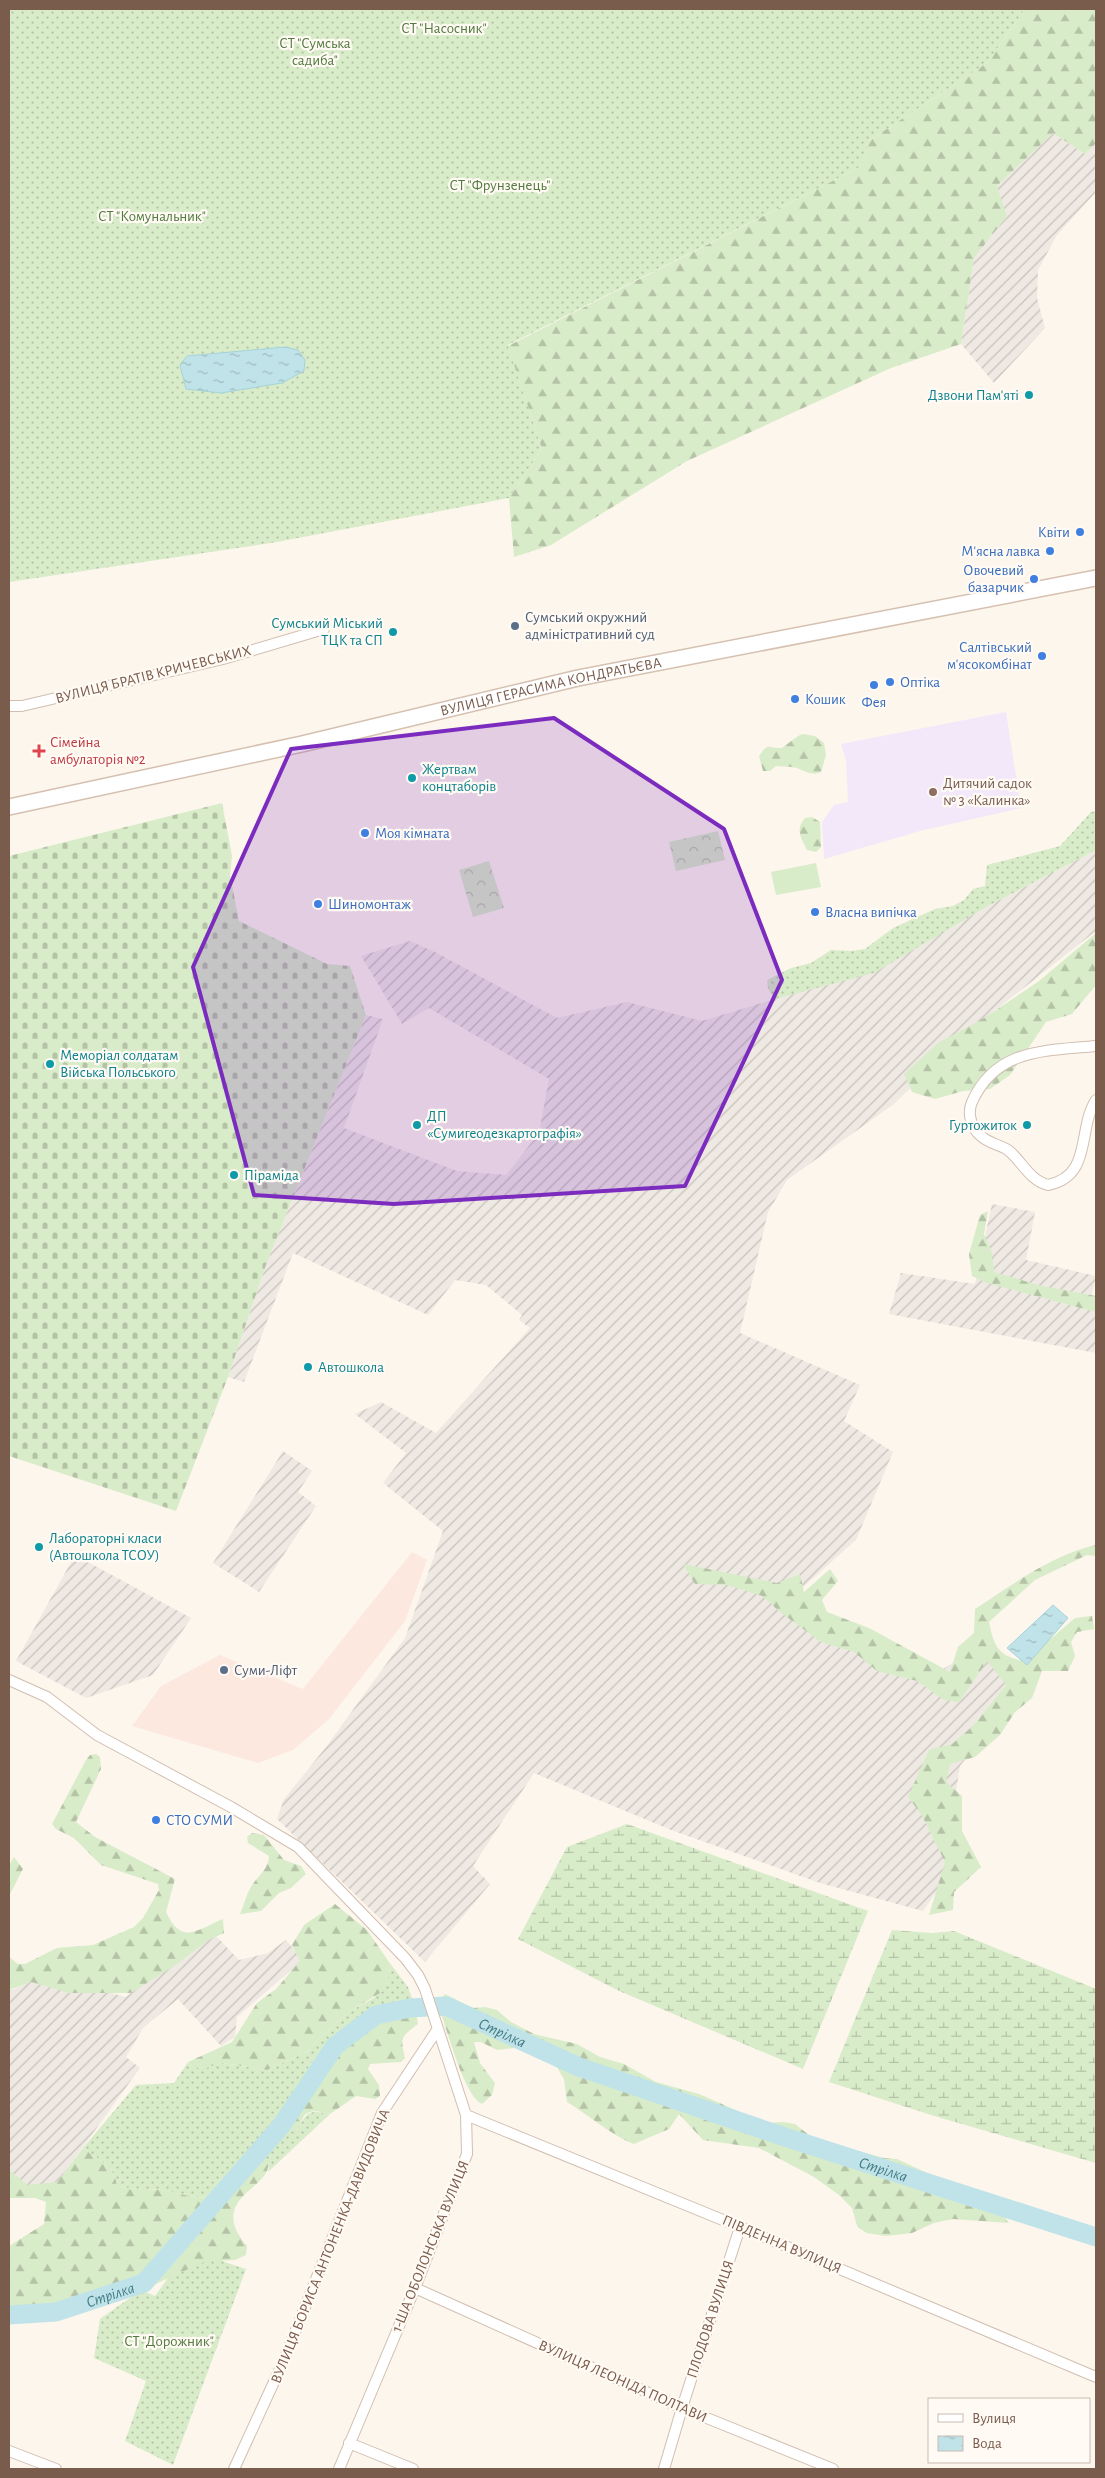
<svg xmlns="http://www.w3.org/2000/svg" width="1105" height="2478" viewBox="0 0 1105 2478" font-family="'Alegreya Sans',sans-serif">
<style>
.commercial{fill:#fde8e0}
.industrial{fill:url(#industrial-furrows)}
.education{fill:#f3e8fa}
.grass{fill:url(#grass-dots)}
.forest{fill:url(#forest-firs)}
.wetland{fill:url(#wetland-marsh)}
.cemetery{fill:url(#cemetery-stones)}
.park{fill:url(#park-crowns)}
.pitch{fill:#d8ecc9}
.water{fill:url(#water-ripples);stroke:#a5d3da}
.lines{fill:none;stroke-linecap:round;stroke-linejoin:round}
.river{stroke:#bfe3e8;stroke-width:19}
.minor-casing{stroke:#d1beb0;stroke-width:12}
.secondary-casing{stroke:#d6c0b0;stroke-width:18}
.minor{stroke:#fff;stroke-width:10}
.secondary{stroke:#fff;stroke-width:15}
.marked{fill:#7b2cbf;fill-opacity:0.2;stroke:#7b2cbf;stroke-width:4;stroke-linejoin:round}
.culture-dot{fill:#0f9aa8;stroke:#fffaf3;stroke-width:2}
.shop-dot{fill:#3f7fe0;stroke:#fffaf3;stroke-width:2}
.service-dot{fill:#5c6f8a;stroke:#fffaf3;stroke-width:2}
.health-dot{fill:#e0444e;stroke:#fffaf3;stroke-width:2}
.education-dot{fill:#8d6e63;stroke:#fffaf3;stroke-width:2}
.labels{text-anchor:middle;stroke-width:4.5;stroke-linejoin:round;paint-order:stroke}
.park-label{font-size:15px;fill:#537a41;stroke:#fffaf3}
.culture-label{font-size:15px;fill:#0d838f;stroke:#fffaf3;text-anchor:start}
.shop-label{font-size:15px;fill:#366cbe;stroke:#fffaf3;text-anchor:start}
.service-label{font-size:15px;fill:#4e5e75;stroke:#fffaf3;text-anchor:start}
.street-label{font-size:15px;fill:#7a5c4d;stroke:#fffaf3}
.health-label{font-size:15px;fill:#be3a42;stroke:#fffaf3;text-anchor:start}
.education-label{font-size:15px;fill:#785e54;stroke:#fffaf3;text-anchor:start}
.water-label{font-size:16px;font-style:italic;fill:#437c86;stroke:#fffaf3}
</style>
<defs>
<pattern id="industrial-furrows" width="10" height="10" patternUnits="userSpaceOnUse" patternTransform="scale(1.25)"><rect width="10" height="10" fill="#efe9e4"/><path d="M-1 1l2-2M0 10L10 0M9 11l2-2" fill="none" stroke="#c7c0bb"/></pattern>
<pattern id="grass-dots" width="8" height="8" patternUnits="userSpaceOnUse" patternTransform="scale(1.25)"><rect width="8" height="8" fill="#d8ecc9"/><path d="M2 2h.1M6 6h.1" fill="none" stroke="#b4c2a5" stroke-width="1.8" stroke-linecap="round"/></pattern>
<pattern id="forest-firs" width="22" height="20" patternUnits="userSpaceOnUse" patternTransform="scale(1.25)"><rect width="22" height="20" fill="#d8ecc9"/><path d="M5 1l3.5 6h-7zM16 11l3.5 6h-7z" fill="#b4c2a5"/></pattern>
<pattern id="wetland-marsh" width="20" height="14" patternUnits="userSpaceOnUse" patternTransform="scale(1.25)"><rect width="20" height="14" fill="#d8ecc9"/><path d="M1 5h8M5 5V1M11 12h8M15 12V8" fill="none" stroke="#b4c2a5"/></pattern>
<pattern id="cemetery-stones" width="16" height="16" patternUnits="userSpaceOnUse" patternTransform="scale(1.25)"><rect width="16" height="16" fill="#d8ecc9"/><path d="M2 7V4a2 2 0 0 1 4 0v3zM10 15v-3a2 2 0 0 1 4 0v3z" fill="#b4c2a5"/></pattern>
<pattern id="park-crowns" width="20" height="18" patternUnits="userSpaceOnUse" patternTransform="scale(1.25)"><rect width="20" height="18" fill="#d8ecc9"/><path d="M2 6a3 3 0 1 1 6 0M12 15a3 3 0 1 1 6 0" fill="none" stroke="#b4c2a5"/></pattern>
<pattern id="water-ripples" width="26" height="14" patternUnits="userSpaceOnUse" patternTransform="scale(1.25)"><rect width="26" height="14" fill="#bfe3e8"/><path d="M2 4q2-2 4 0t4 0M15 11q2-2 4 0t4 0" fill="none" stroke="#a0bbbe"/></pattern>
</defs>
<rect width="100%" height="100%" fill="#fdf6ec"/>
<path class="commercial" d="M412,1552l15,8 -22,61 -76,98 -36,31 -35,13 -126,-37 29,-40 59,-31 83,34z"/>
<path class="industrial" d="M1053,133l32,21 11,-11v49l-39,43 -19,35 -1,28 8,30 -51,55 -33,-39 13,-86 33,-42 -11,-29z
M1096,850v81l-131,103 -71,70 -107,76 -19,32 -28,121 120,52 -16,36 49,31 -37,88 -63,56 142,78 48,-30 42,41 -65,81 -10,64 15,34 -23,19 -19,28 -103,-28 -149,-53 -137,-57 -61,93 17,18 -65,78 -148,-143 7,-20 42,-52 79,-109 38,-107 -60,-48 23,-30 -51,-39 26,-12 55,31 94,-105 -11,-8 3,-5 -36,-30 -31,-5 -27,35 -135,-62 -49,129 -16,-5 38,-112 100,-250 17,4 -39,109 113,43 49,4 33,-42 10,-54 -120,-71 -27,16 -41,-68 49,-15 27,12 120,65 70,-16 75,19 93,-28 193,-87z
M992,1204l43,8 -9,48 70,16 -7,31 7,2v44l-207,-39 12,-41 74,11z
M283,1451l29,20 -14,21 18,14 -57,86 -46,-29z
M75,1555l116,63 -38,57 -67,23 -70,-37z
M215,1935l24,25 29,-7 18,-13 17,20 -66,57 -2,20 -14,9 -43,-47 -35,29 -17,29 14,11 -83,115 -29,3 -19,-16v-179l21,-9 40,-1 55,16z"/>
<path class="education" d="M1006,712l15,96 -101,23 -96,28 -2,-37 12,-17 14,-3 -2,-41 -5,-17z"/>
<path class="grass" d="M9,9h1016l-38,54 -117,77 -10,27 -352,178 34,104 -33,49 -232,44 -268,40z
M1096,811v39l-108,56 -114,67 -99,26 -7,-10 -1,-9 24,-12 20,-5 20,-13 20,1 14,-2 28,-21 42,-19 18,-3 11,-6 9,-11 12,-3 2,-21 73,-19 31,-34z
M389,1962l19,25 7,19 -11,-3 -52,18 -25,22 -19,25 -3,12 -21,33 13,17c11,-19 11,-20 33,-16l-62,58 1,-5 -48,13 -8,18c-18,1 -35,-5 -52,-8 -15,-2 -30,1 -44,-5 -3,-20 -19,-25 -34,-37l53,-63 38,-2 14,-21 5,5 12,1 17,-5 45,7 41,-19 18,-20 26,-21 22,-12 16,-24z
M188,2250l58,19 -73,196 -48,-24 21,-60 -52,-23 6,-39 41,-29 14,6z"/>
<path class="forest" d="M1025,9h71v134l-11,11 -32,-21 -56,53 10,30 -33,42 -13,86 -70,24 -204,93 -136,84 -37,12 -5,-59 33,-49 -34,-103 352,-179 10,-27 117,-77z
M803,734l12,2 9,7 2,12 -5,17c-9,4 -17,-1 -24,-4 -7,-2 -15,-1 -21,-2l-6,5h-7l-4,-15c10,-15 10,-7 23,-8l16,-12z
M812,817l8,5 1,25 -5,5 -9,-2c-6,-12 -12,-21 -2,-32z
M1096,933v52l-24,29 -26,8 -36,53 -20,14 -27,2 -28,8 -23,-7 -8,-18 34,-31 46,-25 55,-37z
M988,1211l-4,23 8,19 2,19 48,14 54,10v16l-109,-29 -15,-7 -3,-22 11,-39z
M1096,1545v11l-9,-1 -52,25 -46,42c5,25 10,35 36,39l50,-43 17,-2 2,13 -17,3 -6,10 4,14 -7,15h-26l-10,27 -17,14 -15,23 -25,22 -25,7 -4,18 16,14v35l19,36 -27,25 -1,18 -24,5 16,-53 -24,-48 -13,-17 21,-47 23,-6 22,-19 32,-40 -19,-24 -28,41 -15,-2 -27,-19 -40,-10 -23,-19 -33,-10 -41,-30 -18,-16 -35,-11 -32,-1 -12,-20 94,19 23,-9 4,18 26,-23 8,12 -16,19 5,12 42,16 81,44 8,-25 16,-14 1,-24c39,-25 76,-54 121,-64z
M96,1754l4,3 1,12 -25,53 19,15 80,42 -9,33c16,34 30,18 57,7l1,14 -15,7 -35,26 -43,27h-62l-38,-11 -22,8v-33l9,7h7l32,-16 36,-3 41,-18 9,-9 16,-28 -1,-6 -57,-19 -27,-27 -18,-9 -4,-5 34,-64 4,-5z
M252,1833l12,2 20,25 17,6 5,8 -15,14 -12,5 -18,18 -21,3c4,-9 6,-19 11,-27 6,-11 17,-16 18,-31l-21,-13 -1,-6z
M14,1857l9,12 -14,27v-31z
M335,1904l32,26 22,32 1,12 -7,17 -31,19 -26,21 -18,20 -41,19 -45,-7 -17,5 -12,-1 -5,-5 44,-20 25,-39 19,-14 24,-28 -8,-16 12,-20z
M445,1994l28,14 12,-1 12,3 14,12 23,12 43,10 23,13 24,7 32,18 43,12 39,17 18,13 26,-2 13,2 14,11 35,12 40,11 13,1 60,28 14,12 29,13 9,11 -56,-4 -19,4 -22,10 -26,3 -20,-3 -9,-7 -5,-18 -13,-13 -25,-18 -55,-29 -56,-8 -24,-26 -10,15 -35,15c-20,-7 -47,-30 -67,-42l-3,-23 -9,-15 -14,-9 -17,-8 -27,3 -16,-8h-7l6,21 15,20 -3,12 -10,9c-19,-8 -36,-81 -45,-101z
M404,2003l11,3 3,18c-17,13 -18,13 -13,34l-4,4 -31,2 -2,5 11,16 1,11 -5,3 -19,-3 -26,18c-6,-1 -14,-4 -20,-2 -13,3 -5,24 -25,19l-1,-17 21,-34 3,-12 19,-25 25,-22 28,-15z
M83,2148c15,12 31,17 34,37 14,6 29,3 44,5 17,3 34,9 52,8 14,-30 23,-30 54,-37 10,26 -62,35 -21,84l1,-1 -1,11 -11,5 -31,2 -77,35 -47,9 -49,13 -22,-2v-71l35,-22 2,-22 -11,-4h-26v-28l19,15 29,-3z"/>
<path class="wetland" d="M627,1824l241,87 -65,158 -186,-79 -99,-51 49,-92z
M892,1930l40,3 22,-2 142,58v174l-165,-48 -102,-33z"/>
<path class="cemetery" d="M222,803l10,53 -2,19 9,46 88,43 23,2 16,49 -100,250 -38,112 -52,134 -167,-55v-600z"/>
<path class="park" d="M718,831l7,29 -49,11 -7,-29z
M489,861l15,47 -31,9 -14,-47z"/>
<path class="pitch" d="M816,863l5,24 -45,8 -5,-23z"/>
<path class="water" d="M285,347l13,3 7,10 -1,11 -22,12 -61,10 -35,-4 -6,-24 7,-9z
M1053,1605l15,13 -41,47 -20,-17z"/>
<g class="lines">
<path class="river" id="s1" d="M9,2315l47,-3 88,-29 137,-157 54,-80 41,-31 34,-7 36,-2 133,61 209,71 308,99"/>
<g class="minor-casing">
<path id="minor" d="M9,706h13l201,-47 101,-30
M1096,1046c-50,5 -100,2 -124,56 -5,11 -1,26 9,34 7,7 19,9 27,14 14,11 21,30 40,35 45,-9 29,-56 48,-85
M9,1680l38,17 50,38 134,72 67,40 107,111 13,17 7,14 41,126 1,39 -52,134 -76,181
M466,2115l274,112 356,150
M415,2288l267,120 151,61
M349,2443l64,26
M9,2451l47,18
M234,2469l50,-109 98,-247 55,-83
M664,2469l18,-61 58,-181"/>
</g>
<g class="secondary-casing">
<g id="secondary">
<path id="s2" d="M9,807l293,-63 276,-66 518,-100"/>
</g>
</g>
<use href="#minor" class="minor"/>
<use href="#secondary" class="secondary"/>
</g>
<path class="marked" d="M554,718l170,111 58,151 -97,206 -291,18 -140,-9 -61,-228 98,-218z"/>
<g class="culture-dot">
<circle cx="1029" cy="395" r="5"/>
<circle cx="393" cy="632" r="5"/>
<circle cx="412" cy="778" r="5"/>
<circle cx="50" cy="1064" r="5"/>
<circle cx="417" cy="1125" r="5"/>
<circle cx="1027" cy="1125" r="5"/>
<circle cx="234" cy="1175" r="5"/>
<circle cx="308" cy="1367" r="5"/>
<circle cx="39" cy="1547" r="5"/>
</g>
<g class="shop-dot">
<circle cx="1080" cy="532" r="5"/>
<circle cx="1050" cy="551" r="5"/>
<circle cx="1034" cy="579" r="5"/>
<circle cx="1042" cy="656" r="5"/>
<circle cx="890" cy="682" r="5"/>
<circle cx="874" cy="685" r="5"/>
<circle cx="795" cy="699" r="5"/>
<circle cx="365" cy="833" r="5"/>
<circle cx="318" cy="904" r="5"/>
<circle cx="815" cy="912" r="5"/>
<circle cx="156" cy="1820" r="5"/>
</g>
<g class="service-dot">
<circle cx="515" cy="626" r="5"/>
<circle cx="224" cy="1670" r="5"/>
</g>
<path class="health-dot" d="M36.5 743.5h5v5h5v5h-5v5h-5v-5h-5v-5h5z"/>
<circle class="education-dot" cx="933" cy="792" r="5"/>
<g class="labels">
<g class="park-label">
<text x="444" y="33">СТ "Насосник"</text>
<text x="315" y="48">СТ "Сумська<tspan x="315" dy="17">садиба"</tspan></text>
<text x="500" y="190">СТ "Фрунзенець"</text>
<text x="152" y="221">СТ "Комунальник"</text>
<text x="169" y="2346">СТ "Дорожник"</text>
</g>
<g class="culture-label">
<text x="1019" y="400" text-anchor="end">Дзвони Пам'яті</text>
<text x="383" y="628" text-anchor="end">Сумський Міський<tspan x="383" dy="17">ТЦК та СП</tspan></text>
<text x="422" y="774">Жертвам<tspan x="422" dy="17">концтаборів</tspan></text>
<text x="60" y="1060">Меморіал солдатам<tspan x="60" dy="17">Війська Польського</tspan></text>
<text x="427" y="1121">ДП<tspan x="427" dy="17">«Сумигеодезкартографія»</tspan></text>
<text x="1017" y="1130" text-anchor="end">Гуртожиток</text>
<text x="244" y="1180">Піраміда</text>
<text x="318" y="1372">Автошкола</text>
<text x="49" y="1543">Лабораторні класи<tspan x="49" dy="17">(Автошкола ТСОУ)</tspan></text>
</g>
<g class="shop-label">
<text x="1070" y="537" text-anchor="end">Квіти</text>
<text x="1040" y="556" text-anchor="end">М'ясна лавка</text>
<text x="1024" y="575" text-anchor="end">Овочевий<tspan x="1024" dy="17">базарчик</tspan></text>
<text x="1032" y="652" text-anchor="end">Салтівський<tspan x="1032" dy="17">м'ясокомбінат</tspan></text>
<text x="900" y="687">Оптіка</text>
<text x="805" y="704">Кошик</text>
<text x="874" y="707" text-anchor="middle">Фея</text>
<text x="375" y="838">Моя кімната</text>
<text x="328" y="909">Шиномонтаж</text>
<text x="825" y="917">Власна випічка</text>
<text x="166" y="1825">СТО СУМИ</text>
</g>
<g class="service-label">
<text x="525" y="622">Сумський окружний<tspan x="525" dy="17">адміністративний суд</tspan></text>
<text x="234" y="1675">Суми-Ліфт</text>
</g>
<g class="street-label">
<text transform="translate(153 674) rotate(-14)" y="5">ВУЛИЦЯ БРАТІВ КРИЧЕВСЬКИХ</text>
<text dy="5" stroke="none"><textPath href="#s2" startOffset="555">ВУЛИЦЯ ГЕРАСИМА КОНДРАТЬЄВА</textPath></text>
<text transform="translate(782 2244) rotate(23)" y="5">ПІВДЕННА ВУЛИЦЯ</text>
<text transform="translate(330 2246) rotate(-68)" y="5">ВУЛИЦЯ БОРИСА АНТОНЕНКА-ДАВИДОВИЧА</text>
<text transform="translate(430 2246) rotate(-68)" y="5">1-ША ОБОЛОНСЬКА ВУЛИЦЯ</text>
<text transform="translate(710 2319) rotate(-72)" y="5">ПЛОДОВА ВУЛИЦЯ</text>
<text transform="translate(623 2381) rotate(24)" y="5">ВУЛИЦЯ ЛЕОНІДА ПОЛТАВИ</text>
</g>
<g class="health-label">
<text x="50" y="747">Сімейна<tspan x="50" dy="17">амбулаторія №2</tspan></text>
</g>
<g class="education-label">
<text x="943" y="788">Дитячий садок<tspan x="943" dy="17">№ 3 «Калинка»</tspan></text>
</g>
<g class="water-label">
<text dy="6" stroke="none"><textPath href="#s1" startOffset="629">Стрілка</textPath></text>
<text dy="6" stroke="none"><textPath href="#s1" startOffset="1034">Стрілка</textPath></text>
<text dy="6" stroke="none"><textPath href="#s1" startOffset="104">Стрілка</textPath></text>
</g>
</g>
<rect width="1105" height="2478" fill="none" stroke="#7a5c4d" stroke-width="20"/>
<rect x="928" y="2398" width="162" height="65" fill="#fffaf3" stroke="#cabbb1"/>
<rect x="938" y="2414" width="25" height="8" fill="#ffffff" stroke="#cabbb1"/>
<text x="972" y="2423" font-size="15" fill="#7a5c4d">Вулиця</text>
<rect x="938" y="2436" width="25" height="15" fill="url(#water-ripples)" stroke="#cabbb1"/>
<text x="972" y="2448" font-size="15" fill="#7a5c4d">Вода</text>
</svg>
